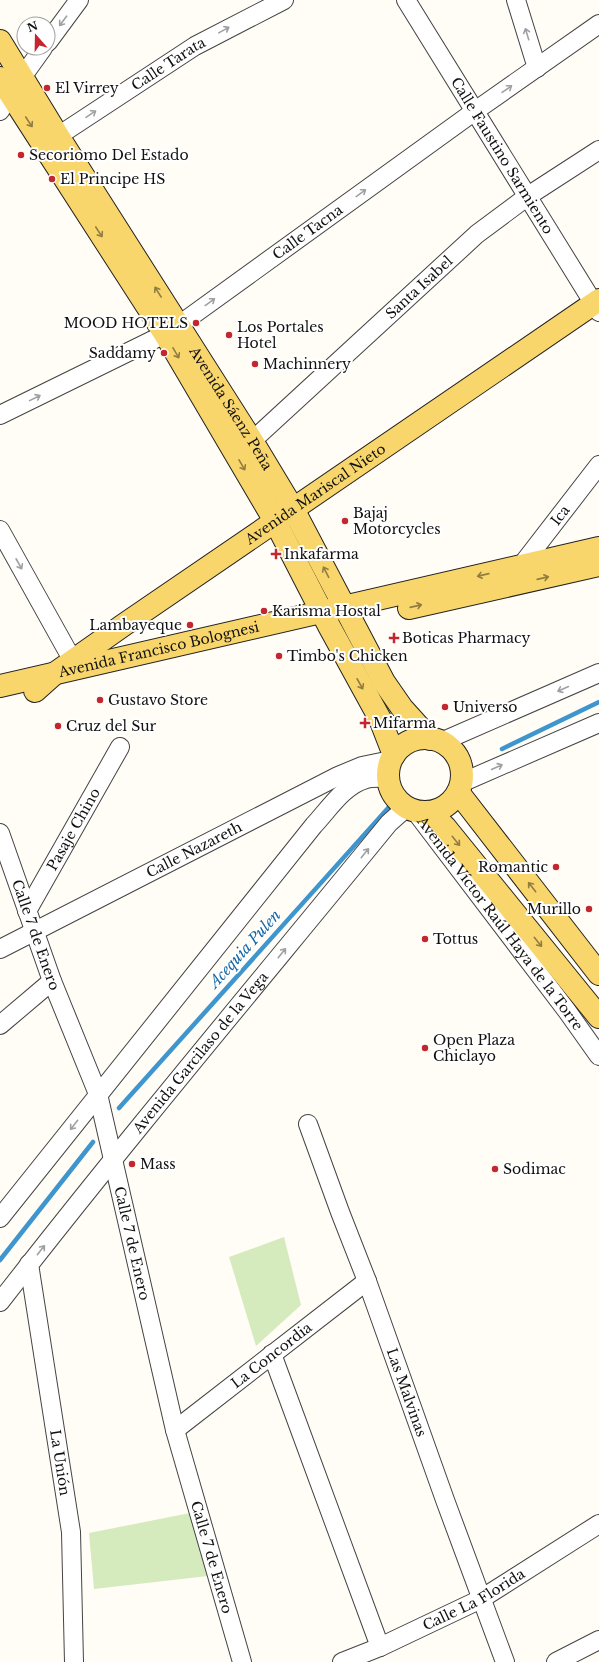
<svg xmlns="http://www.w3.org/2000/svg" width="599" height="1662" viewBox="0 0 599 1662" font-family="'Libre Baskerville',serif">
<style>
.green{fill:#d5ebbd}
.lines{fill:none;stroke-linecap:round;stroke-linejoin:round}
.stream{stroke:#3f96cf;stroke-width:4.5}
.minor-casing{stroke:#444;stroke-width:20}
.major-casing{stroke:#222;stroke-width:24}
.minor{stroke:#fff;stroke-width:18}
.major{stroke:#f9d66b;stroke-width:22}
.oneway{stroke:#a0a0a0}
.oneway2{stroke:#917d42}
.poi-dot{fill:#c4262e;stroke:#fff;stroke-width:1.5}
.labels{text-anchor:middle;stroke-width:4;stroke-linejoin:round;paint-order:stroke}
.street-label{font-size:14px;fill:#111;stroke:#fff}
.poi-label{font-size:14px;fill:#111;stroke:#fff;text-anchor:start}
.water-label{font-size:15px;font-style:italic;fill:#1768a6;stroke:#fff}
</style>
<rect width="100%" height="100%" fill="#fffdf5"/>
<path class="green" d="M284,1237l17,68 -45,41 -27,-89z
M190,1513l18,63 -114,13 -5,-56z"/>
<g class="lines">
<path class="stream" d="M502,749l97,-47
M119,1108l270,-301
M0,1260l93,-118"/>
<g class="minor-casing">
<g id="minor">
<path id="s1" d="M406,0l193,312"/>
<path d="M516,0l21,68"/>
<path d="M48,42l31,-42"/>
<path d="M0,111l10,-17 33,-46"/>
<path id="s2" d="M58,136l137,-90 89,-46"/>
<path id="s3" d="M0,415l165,-81 14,-9 296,-214 124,-87"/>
<path id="s4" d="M252,441l225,-207 51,-38 71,-46"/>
<path d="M0,530l73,131"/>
<path id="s5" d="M521,566l78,-101"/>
<path d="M441,742l158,-69"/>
<path d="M461,783l138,-60"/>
<path id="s6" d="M415,811l152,200 32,45"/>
<path id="s7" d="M0,833l52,148 46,113 77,336 67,232"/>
<path id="s8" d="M27,911l93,-164"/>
<path id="s9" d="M0,949l338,-173 24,-10 29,-6"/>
<path d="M0,1025l52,-44"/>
<path id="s10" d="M308,1124l32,88 27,69 78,219 60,162"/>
<path d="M0,1218l314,-393c15,-16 30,-40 52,-46 7,-2 15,-1 22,-1"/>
<path id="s11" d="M29,1264l42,268 3,130"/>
<path id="s12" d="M0,1302c126,-162 259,-320 389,-479l18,-16"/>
<path d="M272,1354l108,293"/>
<path id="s13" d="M175,1430l192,-149"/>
<path id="s14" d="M342,1662l38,-15 101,-48 118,-75"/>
<path d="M556,1662l43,-22"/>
</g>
</g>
<g class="major-casing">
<g id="major">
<path id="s15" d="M0,41l58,95 194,305 41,68 91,173 18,26 28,31"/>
<path d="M0,78l165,256 110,187 54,105 51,93 14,36"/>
<path d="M409,608l190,-43"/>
<path id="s16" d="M0,686l599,-138"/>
<path id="s17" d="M35,691l19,-17 71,-50 474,-324"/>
<circle cx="425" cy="775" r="37"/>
<path d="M458,792l141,182"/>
<path d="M430,812l15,15 154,190"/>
</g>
</g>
<use href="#minor" class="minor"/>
<use href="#major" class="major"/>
</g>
<defs><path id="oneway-shaft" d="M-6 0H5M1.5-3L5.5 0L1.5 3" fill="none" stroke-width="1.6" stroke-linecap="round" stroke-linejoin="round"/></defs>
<g class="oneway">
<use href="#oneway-shaft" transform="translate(63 21) rotate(127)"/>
<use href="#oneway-shaft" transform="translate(224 30) rotate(-29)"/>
<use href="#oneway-shaft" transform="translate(527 34) rotate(-107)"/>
<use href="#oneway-shaft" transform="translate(507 89) rotate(-35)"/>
<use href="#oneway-shaft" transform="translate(91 114) rotate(-34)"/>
<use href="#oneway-shaft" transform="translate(361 193) rotate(-36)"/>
<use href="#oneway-shaft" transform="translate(210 302) rotate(-36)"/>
<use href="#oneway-shaft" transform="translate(35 398) rotate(-26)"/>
<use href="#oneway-shaft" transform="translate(19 564) rotate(61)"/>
<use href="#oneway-shaft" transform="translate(563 689) rotate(156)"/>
<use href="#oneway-shaft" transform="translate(497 767) rotate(-24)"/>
<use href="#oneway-shaft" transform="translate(365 853) rotate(-51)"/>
<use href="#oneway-shaft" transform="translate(282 953) rotate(-51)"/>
<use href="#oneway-shaft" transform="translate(74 1125) rotate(128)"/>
<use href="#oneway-shaft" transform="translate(41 1250) rotate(-52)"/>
</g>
<g class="oneway2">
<use href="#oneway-shaft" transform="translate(29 122) rotate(57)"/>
<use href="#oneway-shaft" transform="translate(99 232) rotate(57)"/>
<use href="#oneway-shaft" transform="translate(158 292) rotate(-122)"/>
<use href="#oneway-shaft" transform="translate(176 353) rotate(60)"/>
<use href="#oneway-shaft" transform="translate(242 465) rotate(60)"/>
<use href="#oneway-shaft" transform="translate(326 572) rotate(-117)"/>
<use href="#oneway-shaft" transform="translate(483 575) rotate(167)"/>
<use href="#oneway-shaft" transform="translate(543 578) rotate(-13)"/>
<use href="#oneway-shaft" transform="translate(416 606) rotate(-13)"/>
<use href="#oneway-shaft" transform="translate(360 684) rotate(61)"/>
<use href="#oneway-shaft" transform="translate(456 841) rotate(51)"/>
<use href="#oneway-shaft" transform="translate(532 887) rotate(-128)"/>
<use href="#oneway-shaft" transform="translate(538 942) rotate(51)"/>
</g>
<g class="poi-dot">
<circle cx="47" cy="88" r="4"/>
<circle cx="21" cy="155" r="4"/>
<circle cx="52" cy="179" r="4"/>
<circle cx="196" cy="323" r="4"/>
<circle cx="229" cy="335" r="4"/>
<circle cx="164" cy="353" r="4"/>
<circle cx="255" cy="364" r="4"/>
<circle cx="345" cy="521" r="4"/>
<path d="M274 548h4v4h4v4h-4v4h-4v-4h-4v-4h4z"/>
<circle cx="264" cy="611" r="4"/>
<circle cx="190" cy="625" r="4"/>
<path d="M392 632h4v4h4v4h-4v4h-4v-4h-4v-4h4z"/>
<circle cx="279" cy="656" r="4"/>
<circle cx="100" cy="700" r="4"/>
<circle cx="445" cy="707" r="4"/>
<path d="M363 717h4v4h4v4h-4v4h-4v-4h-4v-4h4z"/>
<circle cx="58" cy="726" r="4"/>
<circle cx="556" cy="867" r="4"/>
<circle cx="589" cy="909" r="4"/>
<circle cx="425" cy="939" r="4"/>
<circle cx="425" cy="1048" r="4"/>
<circle cx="132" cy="1164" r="4"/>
<circle cx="495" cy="1169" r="4"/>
</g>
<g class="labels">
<g class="street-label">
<text dy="5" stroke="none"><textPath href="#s2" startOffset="132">Calle Tarata</textPath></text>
<text dy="5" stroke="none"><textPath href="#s1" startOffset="183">Calle Faustino Sarmiento</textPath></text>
<text dy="5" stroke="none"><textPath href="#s3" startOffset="359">Calle Tacna</textPath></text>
<text dy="5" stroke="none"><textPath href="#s4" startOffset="227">Santa Isabel</textPath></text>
<text dy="5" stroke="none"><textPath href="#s15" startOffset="434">Avenida Sáenz Peña</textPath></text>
<text dy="5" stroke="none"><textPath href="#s17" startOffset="343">Avenida Mariscal Nieto</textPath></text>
<text dy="5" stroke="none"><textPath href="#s5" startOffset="64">Ica</textPath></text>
<text dy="5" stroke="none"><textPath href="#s16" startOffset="163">Avenida Francisco Bolognesi</textPath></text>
<text dy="5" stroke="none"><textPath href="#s8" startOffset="94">Pasaje Chino</textPath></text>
<text dy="5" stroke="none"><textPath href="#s9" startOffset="218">Calle Nazareth</textPath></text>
<text dy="5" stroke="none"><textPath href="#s6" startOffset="141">Avenida Víctor Raúl Haya de la Torre</textPath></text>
<text dy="5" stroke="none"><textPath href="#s7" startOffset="108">Calle 7 de Enero</textPath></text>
<text dy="5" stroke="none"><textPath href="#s12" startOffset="320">Avenida Garcilaso de la Vega</textPath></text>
<text dy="5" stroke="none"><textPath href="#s7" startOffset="432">Calle 7 de Enero</textPath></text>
<text dy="5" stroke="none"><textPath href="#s13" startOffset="122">La Concordia</textPath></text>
<text dy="5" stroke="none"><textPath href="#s10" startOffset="286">Las Malvinas</textPath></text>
<text dy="5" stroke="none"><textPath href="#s11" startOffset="201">La Unión</textPath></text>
<text dy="5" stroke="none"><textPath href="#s7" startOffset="756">Calle 7 de Enero</textPath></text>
<text dy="5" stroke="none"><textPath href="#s14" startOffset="146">Calle La Florida</textPath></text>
</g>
<g class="poi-label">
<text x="55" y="93">El Virrey</text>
<text x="29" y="160">Secoriomo Del Estado</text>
<text x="60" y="184">El Principe HS</text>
<text x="188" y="328" text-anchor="end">MOOD HOTELS</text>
<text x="237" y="332">Los Portales<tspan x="237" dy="16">Hotel</tspan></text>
<text x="156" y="358" text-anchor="end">Saddamy</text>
<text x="263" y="369">Machinnery</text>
<text x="353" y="518">Bajaj<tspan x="353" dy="16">Motorcycles</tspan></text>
<text x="284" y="559">Inkafarma</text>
<text x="272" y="616">Karisma Hostal</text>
<text x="182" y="630" text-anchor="end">Lambayeque</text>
<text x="402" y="643">Boticas Pharmacy</text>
<text x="287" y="661">Timbo's Chicken</text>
<text x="108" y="705">Gustavo Store</text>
<text x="453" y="712">Universo</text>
<text x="373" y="728">Mifarma</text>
<text x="66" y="731">Cruz del Sur</text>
<text x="548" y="872" text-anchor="end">Romantic</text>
<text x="581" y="914" text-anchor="end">Murillo</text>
<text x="433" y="944">Tottus</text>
<text x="433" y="1045">Open Plaza<tspan x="433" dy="16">Chiclayo</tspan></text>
<text x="140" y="1169">Mass</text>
<text x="503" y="1174">Sodimac</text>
</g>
<g class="water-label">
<text transform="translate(245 949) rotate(-48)" y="5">Acequia Pulen</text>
</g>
</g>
<g transform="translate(36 36) rotate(340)"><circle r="19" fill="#ffffff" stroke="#a0a0a0"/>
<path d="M0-3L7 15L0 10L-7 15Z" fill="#c4262e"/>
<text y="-6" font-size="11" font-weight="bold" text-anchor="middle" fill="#111111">N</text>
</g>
</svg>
